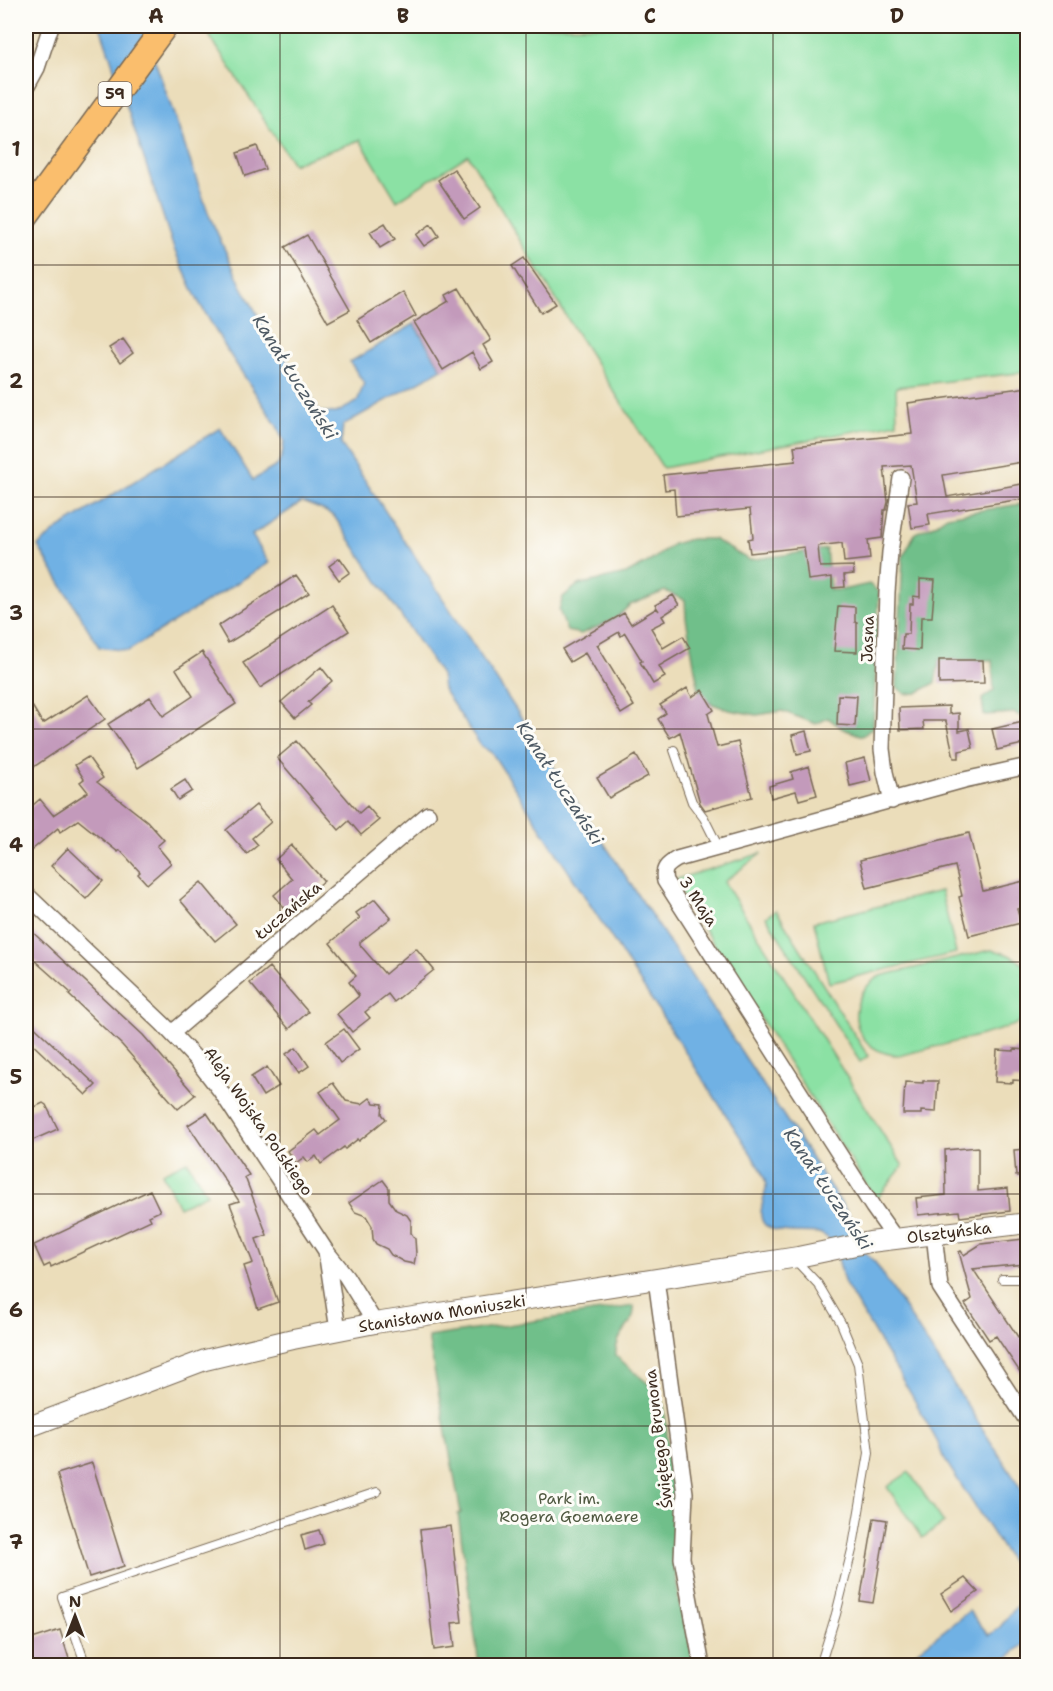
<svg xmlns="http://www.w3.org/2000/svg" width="1053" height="1691" viewBox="0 0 1053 1691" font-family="'Shantell Sans',sans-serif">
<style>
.green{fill:#8be1a4;stroke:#638661;stroke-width:1.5}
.forest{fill:#70bf8a;stroke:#567454;stroke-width:1.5}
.water{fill:#6fb1e4;stroke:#556e81;stroke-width:1.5}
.building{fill:#c39abb}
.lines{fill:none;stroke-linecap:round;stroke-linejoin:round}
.service-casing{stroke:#796955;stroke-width:10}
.minor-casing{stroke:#796955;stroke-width:18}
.tertiary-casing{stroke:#796955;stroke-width:22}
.primary-casing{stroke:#796955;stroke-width:27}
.service{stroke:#fff;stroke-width:8}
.minor{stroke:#fff;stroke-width:15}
.tertiary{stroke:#fff;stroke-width:20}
.primary{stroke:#fabe6d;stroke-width:24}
.grid{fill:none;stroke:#3b2a1e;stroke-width:1.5;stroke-opacity:0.55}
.labels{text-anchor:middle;stroke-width:6;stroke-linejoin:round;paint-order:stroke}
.shield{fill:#fdfcf7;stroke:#75695f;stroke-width:1.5}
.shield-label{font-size:15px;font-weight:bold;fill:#3b2a1e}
.street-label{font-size:16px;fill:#3b2a1e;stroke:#fdfcf7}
.park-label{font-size:16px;fill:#4f5840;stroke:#fdfcf7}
.water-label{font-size:18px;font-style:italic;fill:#4d5963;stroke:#fdfcf7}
.neatline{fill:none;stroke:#3b2a1e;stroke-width:2}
.grid-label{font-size:20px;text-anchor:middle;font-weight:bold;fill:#3b2a1e}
</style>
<rect width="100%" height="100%" fill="#fdfcf7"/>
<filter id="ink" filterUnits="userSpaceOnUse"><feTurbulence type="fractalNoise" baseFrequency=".0167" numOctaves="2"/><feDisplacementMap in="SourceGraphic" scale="12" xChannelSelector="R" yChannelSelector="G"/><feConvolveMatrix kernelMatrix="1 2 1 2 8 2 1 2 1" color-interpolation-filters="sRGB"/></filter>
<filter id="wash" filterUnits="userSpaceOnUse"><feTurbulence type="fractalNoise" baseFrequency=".008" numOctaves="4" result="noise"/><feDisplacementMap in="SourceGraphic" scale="24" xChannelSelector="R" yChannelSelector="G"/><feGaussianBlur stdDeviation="1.35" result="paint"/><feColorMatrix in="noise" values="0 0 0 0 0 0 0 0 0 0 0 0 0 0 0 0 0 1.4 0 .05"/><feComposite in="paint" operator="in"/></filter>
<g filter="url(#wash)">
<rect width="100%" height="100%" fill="#ebddba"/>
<path class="green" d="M216,26h811v346l-131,15 1,36 -234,45 -89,-139 -106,-174 -71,46 -37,-61 -67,24 -84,-129z
M762,853l-38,29 179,284 -27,34 -200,-315 1,-6z
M941,891l15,62 -127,30 -15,-61z
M776,910l92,146 -8,6 -94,-145z
M991,950c14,2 33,9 37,24 2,15 1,39 -10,49 -8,7 -98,27 -115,32 -49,2 -65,-54 -23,-79z
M187,1161l20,33 -28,13 -17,-34z
M909,1472l35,51 -22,15 -35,-51z"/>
<path class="forest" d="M1027,503v217l-12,-7 -31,2 -2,-16 12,-9 -2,-30h-53l-4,23 -18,10 -12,1 -8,-7 6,-130 12,-24 19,-8 13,-9z
M691,539h22l36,21 77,-11 4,41h12l27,-6 10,8 -6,135 -10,9 -20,-7 -15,-11 -12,6 -34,-13 -25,4 -28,-5 -19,-7 -11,-11 -13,-74 -1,-18 -20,-9 -35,14 -15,14 -34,15 -14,-3 -8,-21 4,-13 15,-12 48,-11 26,-14 21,-16z
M634,1306c2,21 -20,26 -18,50l36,31 12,16 4,42 11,53 -5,54 5,50 17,63h-217l-21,-151 3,-1 -33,-176z"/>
<path class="water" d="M100,26h43l66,189 32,70 19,34 60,93 16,1 21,-11 7,-19 -14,-21 64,-38 28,45 -99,56 -2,19 512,777c3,17 8,30 22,41l152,236v144l-29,23h-98l69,-54 20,24 11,-8 27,-34 -10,-22 -74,-114 -5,-14 -27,-49 -66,-110c-7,-17 -5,-44 -26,-51 -14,-2 -33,1 -47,-4 -20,-7 -7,-28 -6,-42 0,-6 -3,-12 -5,-18l-269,-416 -11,-7 -38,-57 -2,-14 -107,-159 -11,-6 -21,-8 -50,33 17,28 -141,88 -29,-4 -61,-101 21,-18 161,-100 33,52 25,-15 4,-10 2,-13 -7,-16 -50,-76 -30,-51 -23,-50z"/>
<g id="blocks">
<path class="building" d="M257,146l8,23 -20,7 -8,-23z
M454,169l26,39 -16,11 -26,-39z
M385,223l10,16 -15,9 -10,-16z
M431,224l8,12 -15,10 -8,-11z
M307,235l43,75 -22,12 -43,-75z
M524,258l32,46 -15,9 -29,-47z
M459,288l32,52 -8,5 10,17 -12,7 -9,-17 -29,18 -29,-48 35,-21 -3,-6z
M403,292l13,24 -45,27 -14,-23z
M123,339l10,14 -13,10 -11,-15z
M1028,387v74l-85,14 4,22 81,-14v15l-100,16 2,11 -18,3 -4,-25 9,-1 -6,-37 -27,2 4,35 -2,8h-2l-2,28 -14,2 2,19 -26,3 -2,-19 -24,3 2,21 33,-1 1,8 -10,1 1,12 -13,1v-11l-24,3 -4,-33 -54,6 -2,-14 5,-1 -3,-29 -74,7 -2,-27 -9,1 -2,-15 133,-14 -2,-15 118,-12 -4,-31z
M340,558l10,14 -11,8 -10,-14z
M296,575l13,18 -81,50 -10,-17z
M920,579l15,1 -3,37h-11l-1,33 -18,-1 1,-15h6l1,-30h3v-8l7,1z
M673,595l6,10 -17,11 3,5 -14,7 12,20 20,-12 7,12 -31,18 6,11 -12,7 -13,-22 2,-1 -17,-28 -4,3 -2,-4 -22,13 37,61 -13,8 -36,-61 -15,9 -8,-13 62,-36 7,11 26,-16 2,3 -4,-6z
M332,605l17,26 -89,57 -17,-25z
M838,606l17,1v15h2v30l-23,-1z
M202,652l34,52 -98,64 -30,-44 42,-27 13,19 30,-20 -17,-27z
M939,660h44l1,23 -45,1z
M321,667l11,14 -24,21 3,3 -16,13 -14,-16z
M687,688l5,9 10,-7 12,20 -6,4 9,33 21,-5 14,55 -47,13 -5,-7 -20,-71 -10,6 -12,-19 8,-6 -6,-8z
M88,695l17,24 -79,53v-76l17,28z
M838,695l19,1 -2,30 -18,-1z
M949,706v8l10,-1v18l10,-2 4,19 -14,3v7h-5l-8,-37h-23l1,8 -24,1 -1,-22z
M1023,722l4,21 -30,7 -5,-21z
M806,731l5,20 -14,3 -5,-19z
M297,741l62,72 8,-7 12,14 -18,15 -12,-14 -10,9 -62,-72z
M636,755l12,21 -39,22 -12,-20z
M88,757l15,21 -6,4 50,39 17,19 -7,6 14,17 -24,21 -9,-10 2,-2 -20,-22 -2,2 -40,-32 -18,12 -2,-4 -32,27v-44l14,-12 13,16 35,-23 -8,-10 4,-3 -9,-14z
M865,758l6,23 -21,5 -5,-23z
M809,766l8,29 -18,5 -3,-9 -25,7 -2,-12 24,-7 -2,-7z
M185,780l7,11 -14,9 -7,-11z
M256,805l15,17 -19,16 6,7 -11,9 -21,-24z
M969,833l14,58 45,-11v26l-11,3 4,14 -52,13 -10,-39 3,-1 -7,-30 -88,22 -7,-28z
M292,845l32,36 -36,31 -14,-17 18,-16 -16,-20z
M68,848l35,33 -17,18 -35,-33z
M201,882l35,42 -21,17 -35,-41z
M375,899l16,19 -31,24v3l25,29 31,-26 18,22 -40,32 -6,-8 -23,18 5,6 -18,14 -15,-18 22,-18 -10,-14 7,-6 -26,-33 30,-25 -4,-5z
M26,926l117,109 52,60 -17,14 -56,-64 -53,-50 2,-2 -45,-40z
M269,967l39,45 -19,17 -39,-46z
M26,1019l70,66 -10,10 -60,-57z
M344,1029l15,20 -19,14 -14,-21z
M296,1047l13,19 -10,7 -13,-19z
M1014,1049l14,1v31l-15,-1v3l-18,-1 2,-32 17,1z
M267,1067l12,19 -16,10 -12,-19z
M923,1081h15l-2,31 -15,-1v3h-18l2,-32 18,1z
M333,1083l13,18 16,3 8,-6 4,5 9,1 -1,10 4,5 -27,22 -1,-2 -13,10 -1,-2 -23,17 -5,-8 -8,6 -4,-5 -8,6 -8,-12 28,-21 4,5 20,-15 -20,-28z
M43,1103l3,2 12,24 -32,14v-32z
M207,1113l42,62 -4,2 22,58 -11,4 22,63 -20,7 -14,-43 9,-3 -23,-59 9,-3 -51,-76z
M978,1147v44l30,-3 2,23 -50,6 -1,-6 -41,4 -2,-17 30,-3 -1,-45z
M1028,1149v26l-12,1 -2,-26z
M383,1180l6,8v12l7,10 11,5 4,6v12l4,6 1,15 -2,10 -10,-2 -13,-7 -4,-6 -11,-5 -3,-5 -1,-13 -6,-10 -11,-4 -6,-9z
M150,1190l10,21 -11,5 2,4 -100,47 -1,-3 -6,3 -10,-22z
M1023,1239l3,25 -53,5 45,68 10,-6v53l-32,-48 -7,4 -24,-36 7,-5 -13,-47 2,-1 3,4 17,-11z
M92,1463l32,103 -35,11 -32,-103z
M874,1518l13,2 -14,83 -13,-2z
M451,1526l11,96 -10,1 3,24 -21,3 -14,-120z
M319,1530l5,14 -19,6 -4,-15z
M965,1578l13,14 -27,19 -10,-17z
M60,1630l11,35h-45v-24z"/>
</g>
</g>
<g filter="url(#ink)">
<use href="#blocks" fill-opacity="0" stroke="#796955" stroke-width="1.5"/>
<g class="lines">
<g class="service-casing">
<path id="service" d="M674,750l18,52 12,16 15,30
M798,1259l2,6 18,19 23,39 17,41 11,89 -16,93 -17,68 -16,52
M1002,1279h26
M86,1666l-24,-69 315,-105"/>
</g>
<g class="minor-casing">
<path id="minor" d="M26,88l11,-20 14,-42
M892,801l-7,-29 -3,-23 5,-157 3,-40 11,-74
M26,894l137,130 33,35 24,31 106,161 20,25 29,47
M172,1033l256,-219
M934,1234l6,53 88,135
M895,1238l-22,-31 -208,-326c-3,-12 2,-16 12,-22l287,-79 64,-14
M326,1251l12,79
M656,1279l29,214 -3,65 20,108"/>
</g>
<g class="tertiary-casing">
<path id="tertiary" d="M26,1428l179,-68 88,-21 82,-16 423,-66 72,-15 158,-19"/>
</g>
<g class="primary-casing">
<path id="primary" d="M26,216l139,-190"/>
</g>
<use href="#service" class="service"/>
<use href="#minor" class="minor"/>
<use href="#tertiary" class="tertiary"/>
<use href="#primary" class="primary"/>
</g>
</g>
<path class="grid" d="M280,26v1640M526,26v1640M773,26v1640M26,265h1002M26,497h1002M26,729h1002M26,962h1002M26,1194h1002M26,1426h1002"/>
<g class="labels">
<rect class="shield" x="98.5" y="82" width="33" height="24" rx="4.5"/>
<g class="shield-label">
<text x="115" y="99">59</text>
</g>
<g class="street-label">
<text transform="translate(867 639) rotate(-88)" y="6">Jasna</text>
<text transform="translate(699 901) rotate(57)" y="6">3 Maja</text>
<text transform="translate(288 910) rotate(-40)" y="6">Łuczańska</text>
<text transform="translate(259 1121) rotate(55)" y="6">Aleja Wojska Polskiego</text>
<text transform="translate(949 1232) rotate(-7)" y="6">Olsztyńska</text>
<text transform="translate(442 1313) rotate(-9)" y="6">Stanisława Moniuszki</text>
<text transform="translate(658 1439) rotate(-97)" y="6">Świętego Brunona</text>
</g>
<g class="park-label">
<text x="569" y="1504">Park im.<tspan x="569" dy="18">Rogera Goemaere</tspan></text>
</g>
<g class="water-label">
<text transform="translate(295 377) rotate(58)" y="6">Kanał Łuczański</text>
<text transform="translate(560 783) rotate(57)" y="6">Kanał Łuczański</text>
<text transform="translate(828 1189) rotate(56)" y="6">Kanał Łuczański</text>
</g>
</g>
<rect width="1053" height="1691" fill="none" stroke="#fdfcf7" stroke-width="66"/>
<g transform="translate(75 1616)" stroke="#fdfcf7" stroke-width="4.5" paint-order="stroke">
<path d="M0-4.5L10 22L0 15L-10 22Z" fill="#3b2a1e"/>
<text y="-9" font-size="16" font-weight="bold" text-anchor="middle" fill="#3b2a1e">N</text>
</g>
<rect x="33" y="33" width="987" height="1625" class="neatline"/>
<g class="grid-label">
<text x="156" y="23">A</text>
<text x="403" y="23">B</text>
<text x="650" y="23">C</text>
<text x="897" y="23">D</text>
<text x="16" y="156">1</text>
<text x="16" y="388">2</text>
<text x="16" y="620">3</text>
<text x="16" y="852">4</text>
<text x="16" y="1084">5</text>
<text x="16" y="1317">6</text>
<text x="16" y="1549">7</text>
</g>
</svg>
